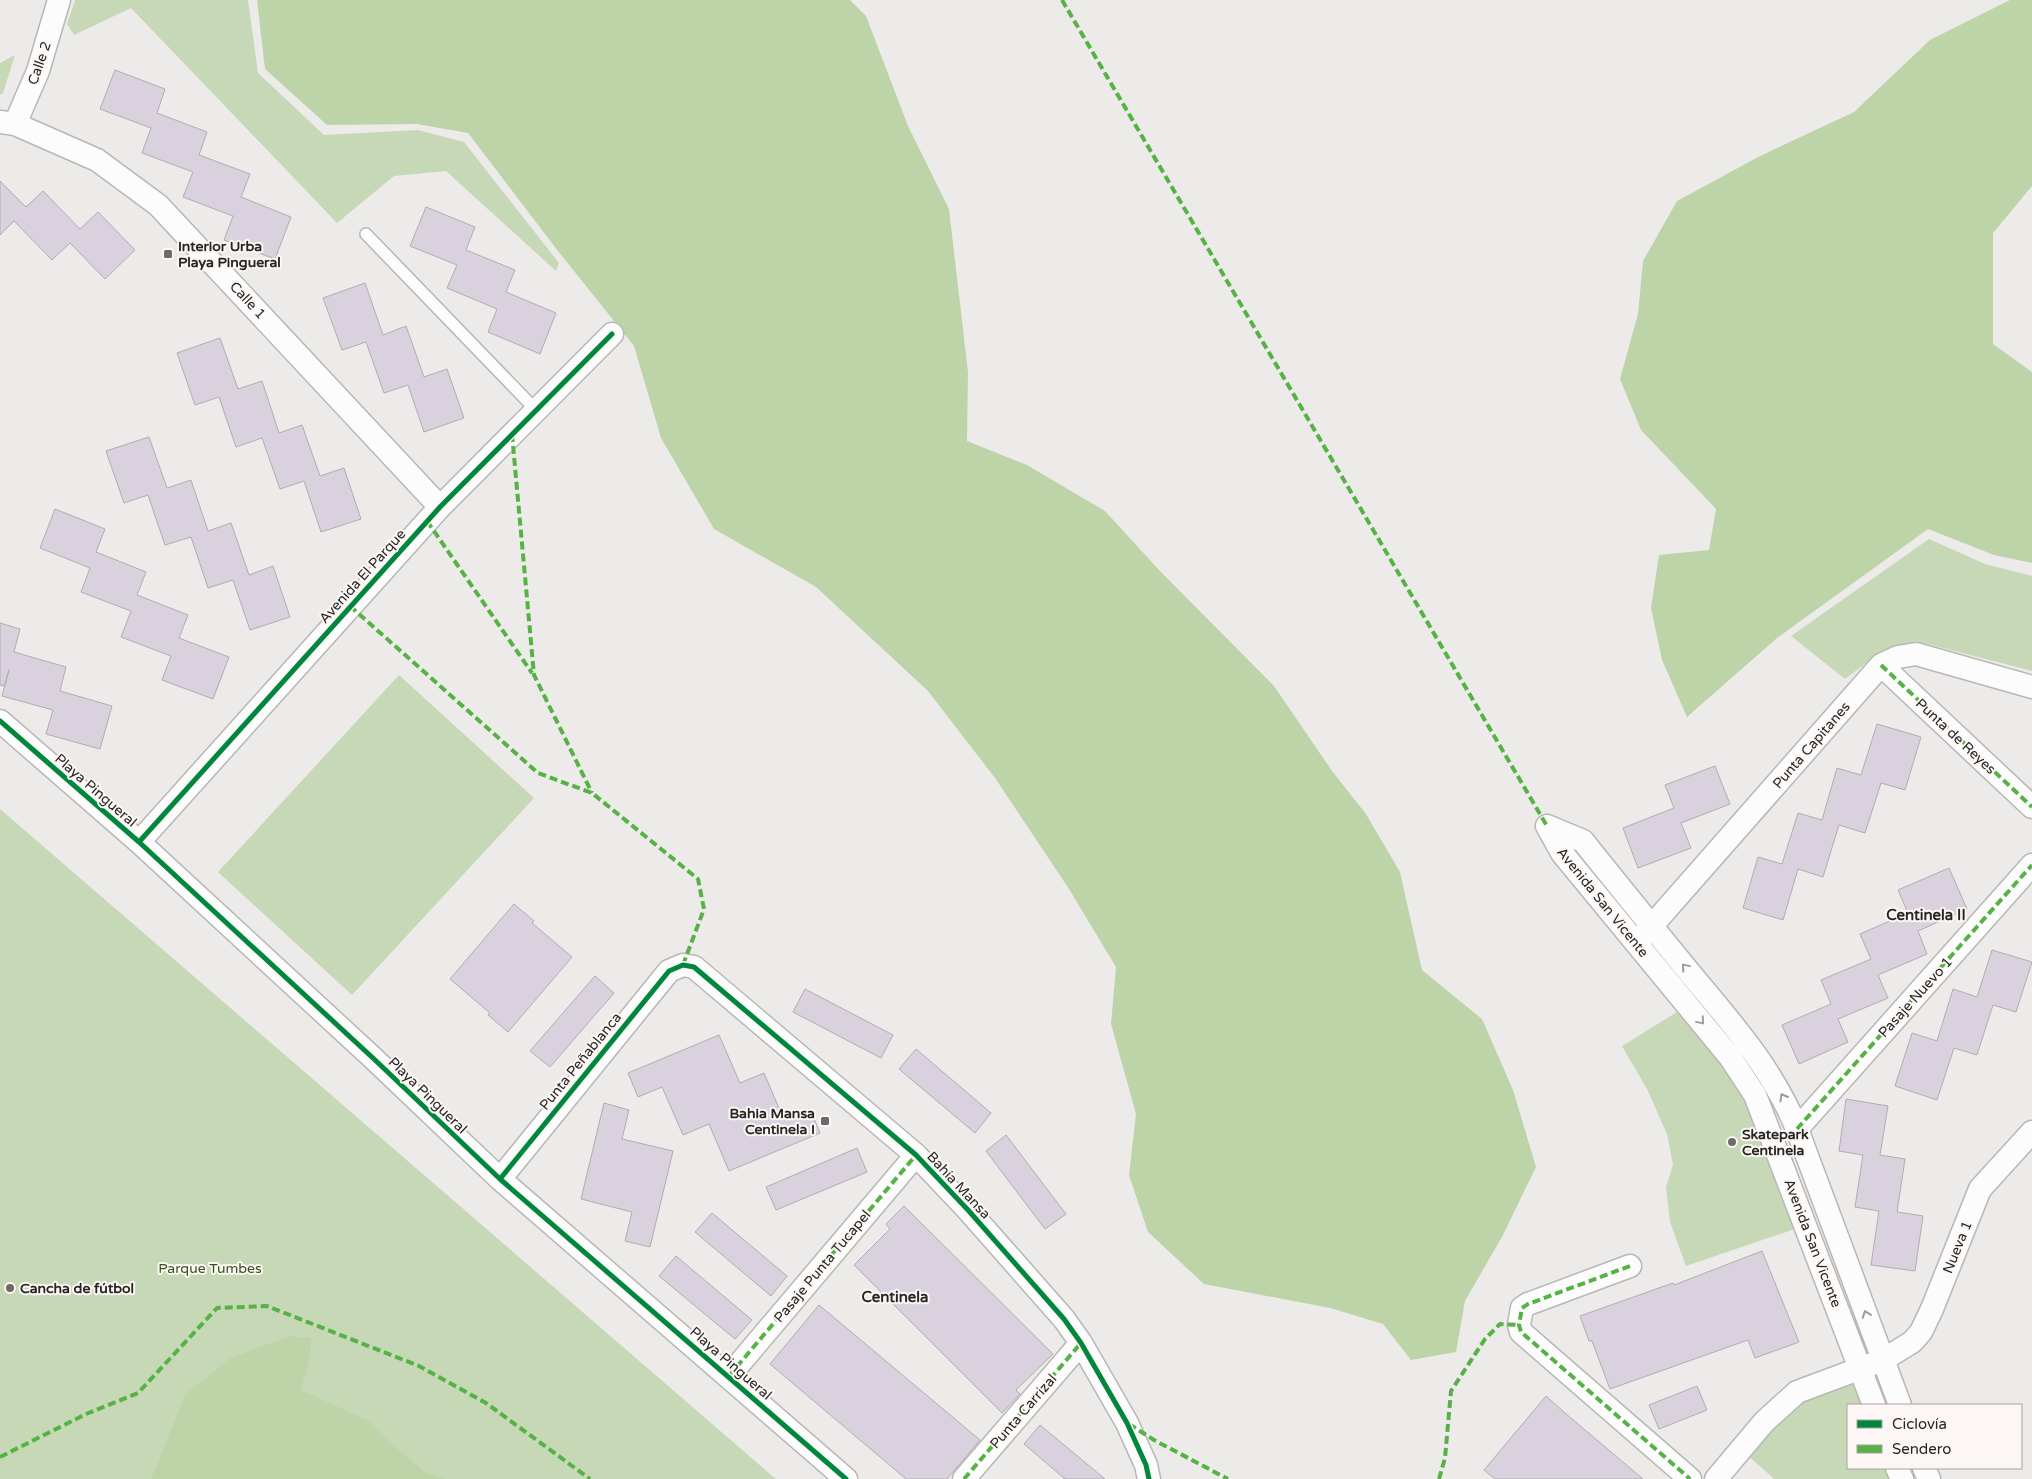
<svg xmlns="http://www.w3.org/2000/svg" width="2032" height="1479" viewBox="0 0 2032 1479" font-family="'Varela Round',sans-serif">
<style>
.green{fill:#c6d8b6}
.forest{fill:#bdd4a8}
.building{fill:#dad1de;stroke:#afadae}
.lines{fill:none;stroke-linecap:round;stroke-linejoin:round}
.lane-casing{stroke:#b9b7b5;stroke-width:14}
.street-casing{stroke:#b9b7b5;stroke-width:25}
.lane{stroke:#fcfcfc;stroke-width:11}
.street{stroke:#fcfcfc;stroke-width:22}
.quiet{stroke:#56b245;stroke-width:4;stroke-dasharray:8 4;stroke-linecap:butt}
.cycleway-casing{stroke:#fcf7f4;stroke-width:8}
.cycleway{stroke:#00873e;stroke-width:5}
.oneway{stroke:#9c9c9b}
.poi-dot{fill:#6c6b69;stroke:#fcf7f4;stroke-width:2}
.labels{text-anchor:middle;stroke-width:4;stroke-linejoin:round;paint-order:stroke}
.street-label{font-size:14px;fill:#272624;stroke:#fcf7f4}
.poi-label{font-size:14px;font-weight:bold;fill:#272624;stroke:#fcf7f4;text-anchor:start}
.park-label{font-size:14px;fill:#36521c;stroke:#fcf7f4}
.neighbourhood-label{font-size:15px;font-weight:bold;fill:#272624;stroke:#fcf7f4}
</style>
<rect width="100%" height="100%" fill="#edebe9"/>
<path class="green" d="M75,0h173l10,73 66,62 94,-5 46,12 95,121 -3,8 -110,-100 -52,5 -57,47 -206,-215 -57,27 -7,-11z
M15,55l-12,38 -3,2v-32z
M1929,539l56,25 47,12v95l-116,-30 -35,11 -36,27 -54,-43z
M399,675l135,123 -182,197 -134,-123z
M0,809l776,670h-776z
M1677,1012l58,68 16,34 44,115 -109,37 -16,-44 -4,-35 7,-22 -6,-31 -20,-45 -25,-43z
M1854,1375l11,30h-17v63h40l4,11h-118l-30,-27 54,-57z"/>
<path class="forest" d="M257,0h593l16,16 42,110 41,83 19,163 -1,69 60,24 78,46 55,60 114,115 58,85 34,43 34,58 22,98 60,49 31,71 23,77 -33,68 -38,66 -9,51 -45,8 -28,-36 -53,-16 -126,-24 -56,-52 -19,-57 7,-61 -25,-90 5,-57 -47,-78 -74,-111 -67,-87 -112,-104 -102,-58 -53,-91 -27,-92 -76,-95 -90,-118 -51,-9 -90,1 -62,-56z
M2010,0h22v186l-39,47v111l39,28v191l-38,-8 -66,-26 -151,109 -90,79 -25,-57 -11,-52 8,-53 50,-5 7,-41 -75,-79 -21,-51 18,-65 5,-53 34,-60 83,-45 94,-44 76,-72z
M291,1336l20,2 -1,16 -9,36 70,32 11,13 42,37 21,7h-294l34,-84 47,-38z"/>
<path class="building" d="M115,70l50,19 -8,24 50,19 -8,23 51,19 -9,23 50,20 -16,42 -51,-19 9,-24 -50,-19 10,-25 -51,-19 9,-25 -51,-19z
M0,181l26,26 17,-16 37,38 18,-17 37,38 -30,29 -35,-36 -18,17 -38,-39 -14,14z
M426,207l49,20 -9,23 49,20 -9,22 50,21 -16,41 -52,-22 9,-23 -50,-21 10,-23 -47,-19z
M365,283l18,52 23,-9 18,51 23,-8 17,49 -40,14 -16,-47 -24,8 -18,-51 -24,8 -19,-52z
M220,338l18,51 24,-8 17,52 23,-8 18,51 24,-8 17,51 -40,13 -17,-51 -24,8 -18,-51 -26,9 -17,-50 -24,8 -18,-52z
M149,437l18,51 24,-8 17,51 23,-8 18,52 24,-9 17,51 -40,13 -17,-50 -25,8 -17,-51 -26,8 -17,-50 -24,8 -18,-52z
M55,509l50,20 -9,23 50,20 -9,23 51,20 -9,23 50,19 -16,42 -51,-19 9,-24 -50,-19 10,-26 -50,-19 9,-24 -50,-20z
M0,623l20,6 -6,23 52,15 -6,24 52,15 -12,43 -54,-15 7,-24 -51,-14 7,-26 -5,16 -4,-1z
M1877,724l44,13 -16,53 -24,-7 -16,50 -26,-8 -16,52 -25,-8 -15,51 -40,-12 15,-51 24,7 16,-51 24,7 15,-52 24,7z
M1715,766l15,38 -49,19 10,25 -53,20 -15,-40 51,-20 -9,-23z
M1949,868l18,41 -49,22 9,23 -49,21 10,23 -50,21 10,23 -49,22 -17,-39 49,-21 -10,-24 50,-21 -11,-25 48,-21 -10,-23z
M514,904l20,17 -2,2 40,34 -64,75 -20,-17 2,-2 -40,-34z
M1992,950l40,12 -16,50 -23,-7 -16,50 -23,-7 -17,52 -42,-14 17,-53 25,8 16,-52 24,8z
M595,976l19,17 -64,74 -20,-16z
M805,989l88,46 -12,23 -88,-46z
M719,1035l21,48 24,-10 20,47 26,-11 10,24 -91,38 -20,-47 -26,11 -21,-48 -24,10 -10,-24z
M916,1049l75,64 -16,20 -76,-64z
M1846,1099l42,7 -8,49 25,4 -8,53 26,4 -8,55 -44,-6 8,-54 -24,-4 8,-52 -24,-4z
M604,1103l25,7 -7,29 51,12 -23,96 -25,-6 7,-29 -51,-13z
M1006,1135l60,79 -21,15 -59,-78z
M857,1148l10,24 -91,38 -10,-23z
M904,1206l149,148 -37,36 4,4 -18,19 -148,-148 36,-36 -4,-5z
M712,1213l75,63 -16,20 -76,-64z
M1762,1251l37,91 -44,16 -7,-18 -138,49 -18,-48h-3l-9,-25 93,-33 1,2z
M676,1256l76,64 -17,19 -76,-63z
M819,1305l161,135 -33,39h-41l-136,-115z
M1697,1386l10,24 -48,19 -10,-24z
M1546,1396l19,17 78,66h-148l-11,-9z
M1040,1425l65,54h-40l-41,-35z"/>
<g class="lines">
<g class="lane-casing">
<path id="lane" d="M366,234l170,176"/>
</g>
<g class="street-casing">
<path id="street" d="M0,122l15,2 82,36 61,45 282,302
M15,124l23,-53 21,-71
M1881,665l151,142
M0,721l139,121 235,217 126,120 346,300
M1547,826l36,15c35,44 71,88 106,131 41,49 84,97 108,157l103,276
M1547,826l15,27 168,204 25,38 119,310
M139,842l301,-335 172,-173
M1642,937l239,-272 17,-8 18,-3 116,33
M1797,1129l235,-264
M500,1179l169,-208 14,-6 11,2 222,188 52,55 96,109 17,24 46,80 19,42 3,14
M1630,1266l-102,38 -6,4 -3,17 2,7 169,147
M729,1376l187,-221
M1897,1468l5,11
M1924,1468l5,11
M964,1479l117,-136
M1716,1479l48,-57 33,-30 86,-32 29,-18 9,-10 11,-23 48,-120 52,-57"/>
</g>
<use href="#lane" class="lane"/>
<use href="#street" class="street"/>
<path class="quiet" d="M1062,0l485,826
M512,434l22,241 58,118
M427,521l105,152
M350,606l188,167 54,20 106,86 6,30 -21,56
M1881,665l151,142
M1797,1129l235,-264
M1630,1266l-102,38 -6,4 -3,17 2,7 169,147
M729,1376l187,-221
M1129,1424l25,16 74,39
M0,1457l86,-43 52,-21 79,-85 50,-2 152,60 67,37 104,76
M964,1479l117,-136
M1439,1479l6,-21 6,-67 34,-52 15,-15 19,1"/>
<g class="cycleway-casing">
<path id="cycleway" d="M0,721l139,121 235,217 126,120 346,300
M139,842l301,-335 172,-173
M500,1179l169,-208 14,-6 11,2 222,188 52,55 96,109 17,24 46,80 19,42 3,14"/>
</g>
<use href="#cycleway" class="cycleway"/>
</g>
<defs><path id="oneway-chevron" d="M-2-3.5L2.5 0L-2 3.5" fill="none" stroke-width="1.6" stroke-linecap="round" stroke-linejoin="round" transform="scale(1.25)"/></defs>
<g class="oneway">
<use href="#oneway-chevron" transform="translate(1685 967) rotate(-130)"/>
<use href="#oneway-chevron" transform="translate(1701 1021) rotate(50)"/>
<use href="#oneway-chevron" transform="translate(1783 1097) rotate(-120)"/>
<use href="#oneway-chevron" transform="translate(1866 1314) rotate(-110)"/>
</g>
<g class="poi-dot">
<rect x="163" y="249" width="10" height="10" rx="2.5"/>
<rect x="820" y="1116" width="10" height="10" rx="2.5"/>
<circle cx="1732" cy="1142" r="5"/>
<circle cx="10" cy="1288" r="5"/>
</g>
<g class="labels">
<g class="street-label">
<text transform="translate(39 63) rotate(-71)" y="5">Calle 2</text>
<text transform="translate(248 300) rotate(47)" y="5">Calle 1</text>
<text transform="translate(362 576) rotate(-48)" y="5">Avenida El Parque</text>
<text transform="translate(1956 736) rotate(43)" y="5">Punta de Reyes</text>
<text transform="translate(1811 745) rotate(-49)" y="5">Punta Capitanes</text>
<text transform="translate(96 790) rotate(41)" y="5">Playa Pingueral</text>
<text transform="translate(1603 902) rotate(51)" y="5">Avenida San Vicente</text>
<text transform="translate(1915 997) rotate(-48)" y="5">Pasaje Nuevo 1</text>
<text transform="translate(580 1061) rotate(-51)" y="5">Punta Peñablanca</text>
<text transform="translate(428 1095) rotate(44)" y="5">Playa Pingueral</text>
<text transform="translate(959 1185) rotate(47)" y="5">Bahía Mansa</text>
<text transform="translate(1813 1243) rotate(69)" y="5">Avenida San Vicente</text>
<text transform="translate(1957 1247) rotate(-68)" y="5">Nueva 1</text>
<text transform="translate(822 1266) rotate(-50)" y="5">Pasaje Punta Tucapel</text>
<text transform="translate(731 1363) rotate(41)" y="5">Playa Pingueral</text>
<text transform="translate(1023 1411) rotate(-49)" y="5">Punta Carrizal</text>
</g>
<g class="poi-label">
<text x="178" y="251">Interior Urba<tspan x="178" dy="16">Playa Pingueral</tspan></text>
<text x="815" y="1118" text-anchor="end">Bahia Mansa<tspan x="815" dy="16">Centinela I</tspan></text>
<text x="1742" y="1139">Skatepark<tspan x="1742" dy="16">Centinela</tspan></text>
<text x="20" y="1293">Cancha de fútbol</text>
</g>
<g class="park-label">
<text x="210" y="1273">Parque Tumbes</text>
</g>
<g class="neighbourhood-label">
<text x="1926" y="920">Centinela II</text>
<text x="895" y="1302">Centinela</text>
</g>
</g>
<rect x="1847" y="1404" width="175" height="65" fill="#fcf7f4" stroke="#a7a3a1"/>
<rect x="1857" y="1420" width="25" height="8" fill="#00873e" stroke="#a7a3a1"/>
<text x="1892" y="1429" font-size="15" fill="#272624">Ciclovía</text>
<rect x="1857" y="1445" width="25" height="8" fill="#56b245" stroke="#a7a3a1"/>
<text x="1892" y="1454" font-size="15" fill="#272624">Sendero</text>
</svg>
